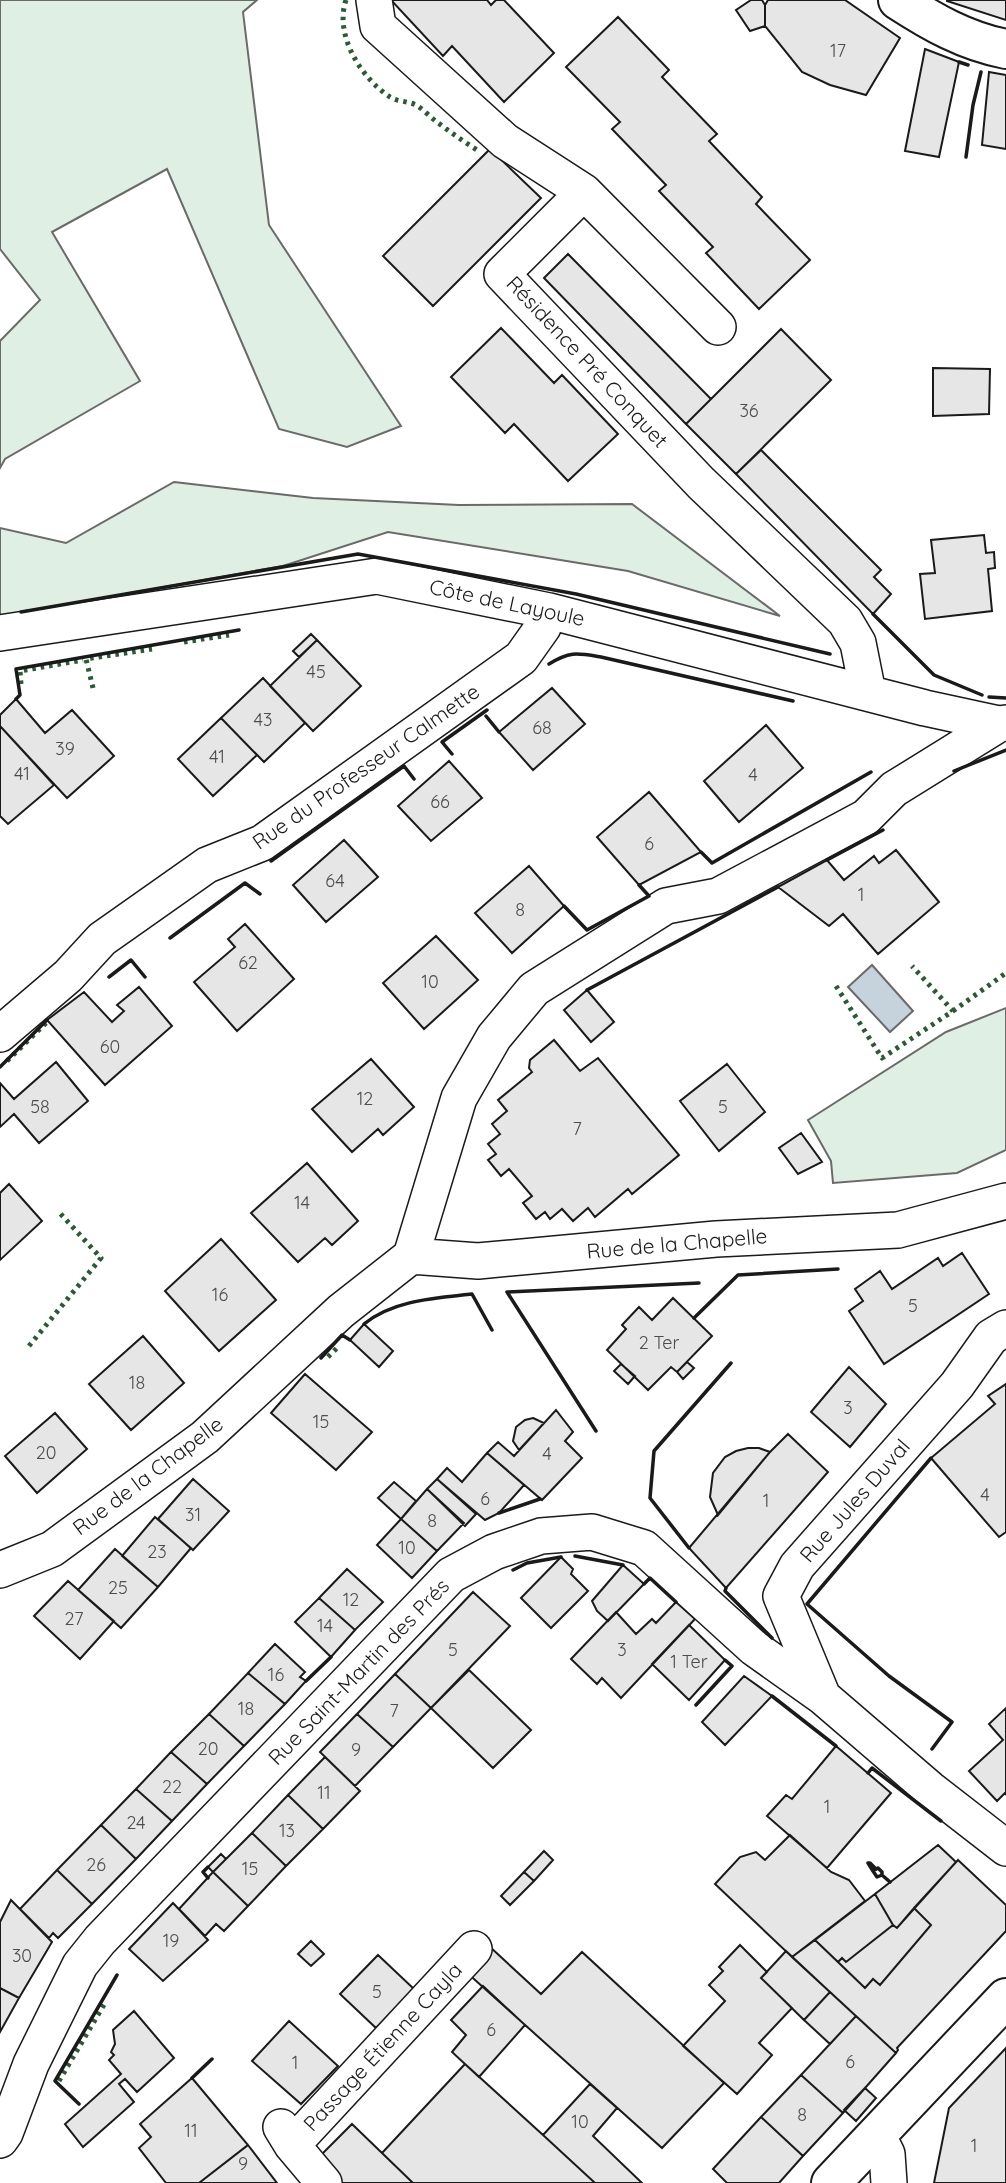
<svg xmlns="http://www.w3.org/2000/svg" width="1006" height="2183" viewBox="0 0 1006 2183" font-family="Quicksand,sans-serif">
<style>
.green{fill:#e0efe3;stroke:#6a6a6a;stroke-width:2}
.water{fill:#c6d2dc;stroke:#6a6a6a;stroke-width:2}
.building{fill:#e6e6e6;stroke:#1a1a1a;stroke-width:2}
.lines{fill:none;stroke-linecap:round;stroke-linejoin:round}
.street-casing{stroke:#1a1a1a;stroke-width:38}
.secondary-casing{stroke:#1a1a1a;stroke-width:42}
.street{stroke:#fff;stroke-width:35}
.secondary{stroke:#fff;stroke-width:38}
.hedge{stroke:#2b5a34;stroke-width:5;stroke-dasharray:3.5 5;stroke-linecap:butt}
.wall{stroke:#1a1a1a;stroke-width:3.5}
.labels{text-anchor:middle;stroke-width:5;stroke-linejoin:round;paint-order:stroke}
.number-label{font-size:18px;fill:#4d4d4d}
.street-label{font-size:21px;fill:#1a1a1a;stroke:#fff}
</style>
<rect width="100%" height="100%" fill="#fff"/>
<path class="green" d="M0,0h257l-14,12 26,213 132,201 -54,21 -68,-18 -112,-260 -115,63 88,149 -135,78 -5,9v-127l40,-41 -40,-51z
M174,482l139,16 146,7 173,-1 148,112 -152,-45 -240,-39 -105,34 -283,50v-88l66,15z
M1006,1008v142l-49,23 -124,10 -2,-22 -23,-41 138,-88z"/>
<path class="water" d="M872,965l41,46 -23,21 -42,-45z"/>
<path class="building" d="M391,0h96l4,5 5,-5h8l50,53 -50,49 -52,-56 -9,10z
M751,0h11l3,5v21l-15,5 -14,-21z
M768,0h77l55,38 -34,57 -36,-10 -28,-13 -37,-46v-21z
M947,0h59v20l-59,-19z
M618,17l51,53 -7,7 55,57 -8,7 53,56 -6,7 54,56 -51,49 -53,-56 7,-6 -54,-56 7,-6 -54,-56 8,-7 -54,-55z
M925,49l34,13 -20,95 -34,-6z
M989,72l17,3v74l-24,-4z
M490,149l51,49 -108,108 -50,-50z
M568,254l143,145 -25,25 -142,-146z
M501,328l53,55 8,-8 56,59 -50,47 -54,-57 -9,9 -54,-56z
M781,329l50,51 -95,94 -50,-50z
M933,368l57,1 -1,45 -56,2z
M761,450l120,120 -7,7 17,17 -18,20 -137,-140z
M984,535l2,18 8,-1 1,16 -7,1 4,42 -67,8 -5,-45 15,-1 -4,-33z
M311,634l6,6 -18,17 -6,-6z
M317,640l44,46 -48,45 -43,-45z
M263,678l42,45 -41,39 -43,-44z
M552,688l33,36 -52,46 -34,-38z
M16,699l29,34 27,-23 42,46 -47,42 -67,-72v-11z
M221,718l36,37 -44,41 -35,-37z
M766,725l37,43 -64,54 -35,-41z
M0,726l54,59 -46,39 -8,-8z
M449,761l33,37 -51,43 -33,-35z
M649,792l52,60 -62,33 -42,-48z
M344,840l34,37 -52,45 -33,-37z
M896,850l43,52 -61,52 -35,-40 -14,12 -51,-39 49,-27 17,20 30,-24 5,7z
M529,866l35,40 -52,47 -37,-40z
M245,924l49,55 -57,52 -43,-49 41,-35 -7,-8z
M436,936l42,44 -54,49 -41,-46z
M139,987l33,39 -67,59 -58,-65 37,-28 28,30 12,-11 -7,-6z
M587,990l27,32 -23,20 -27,-32z
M554,1040l26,31 18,-13 81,97 -47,39 -4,-5 -33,28 -7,-9 -15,13 -11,-12 -12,10 -5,-7 -9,7 -13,-16 9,-7 -23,-27 -8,7 -13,-16 8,-6 -8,-10 12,-10 -8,-10 15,-13 -9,-11 34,-28 -3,-4 1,-8z
M371,1059l43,48 -31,28 -5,-6 -26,23 -40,-43z
M56,1062l32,39 -49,42 -25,-29 -14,13v-44l14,16z
M727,1064l38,48 -46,39 -39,-50z
M801,1133l21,29 -24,12 -19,-26z
M307,1163l51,58 -26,24 -7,-7 -27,24 -47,-49z
M9,1184l33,37 -42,39v-67z
M221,1239l55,61 -57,51 -54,-60z
M962,1253l27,41 -105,70 -35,-53 14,-10 -8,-12 25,-18 12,18 46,-31 5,8z
M673,1298l39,38 -35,36 -6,-5 -23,23 -41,-40 19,-21 -4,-4 17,-18 13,13z
M364,1324l29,27 -14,16 -29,-27z
M143,1336l41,47 -53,47 -42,-46z
M687,1362l7,6 -11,11 -6,-7z
M621,1364l14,12 -7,8 -14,-13z
M849,1367l37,37 -36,43 -39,-35z
M305,1374l67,58 -36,38 -65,-57z
M1006,1384v148l-7,5 -68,-79 64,-54 -7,-8z
M556,1410l17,22 -8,9 17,17 -40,42 -55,-47 11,-11 16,14z
M55,1413l32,36 -50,44 -32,-37z
M533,1418l11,5 -25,27 -6,-9 3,-14 9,-7z
M788,1434l40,38 -102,116 -37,-40 81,-96z
M748,1448h11l11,4 -52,63 -8,-18 3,-24 12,-16 11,-6z
M487,1453l37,32 -25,28 -14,7 -48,-41 10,-11 15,14z
M193,1479l36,32 -36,39 -35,-31z
M437,1479l39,35 -11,12 -38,-37z
M394,1482l22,19 -15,18 -23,-21z
M427,1489l37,34 -27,28 -36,-32z
M155,1517l36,31 -33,39 -36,-31z
M401,1519l36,32 -25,27 -35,-33z
M115,1549l43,38 -37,41 -43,-38z
M561,1557l12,12 -2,5 17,17 -37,37 -30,-30z
M623,1565l21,19 -36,37 -11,-10 -5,-10z
M347,1569l36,33 -28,28 -36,-32z
M68,1581l46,40 -34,38 -46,-43z
M473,1592l37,34 -79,82 -36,-34z
M319,1598l36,32 -24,27 -36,-35z
M676,1602l19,17 -74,79 -19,-20 -5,6 -26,-25 45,-47 20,22 16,-15 4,4z
M689,1625l36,35 -36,40 -37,-36z
M275,1644l30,28 -5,5 6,4 -21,23 -37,-31z
M469,1670l62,60 -38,38 -62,-60z
M248,1673l37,31 -41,42 -35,-32z
M395,1674l36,34 -38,39 -36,-33z
M744,1676l28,20 -47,49 -23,-23z
M1006,1708v87l-1,-2 -8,8 -28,-30 34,-31 -14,-16z
M209,1714l35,32 -37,38 -36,-32z
M357,1714l36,33 -38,39 -35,-34z
M836,1746l55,47 -64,75 -60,-52 19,-21 6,4z
M171,1752l36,32 -35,37 -36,-32z
M325,1757l35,34 -37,38 -35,-34z
M136,1789l36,32 -36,38 -35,-34z
M288,1795l35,34 -37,37 -34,-33z
M101,1825l35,34 -44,45 -35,-34z
M252,1833l34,33 -38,40 -35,-34z
M790,1835l41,37 18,8 16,21 -73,56 -77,-73 25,-27 16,-5 9,8z
M938,1845l18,17 -59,66 -4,-3 -18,-31z
M544,1851l9,9 -19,21 -10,-9z
M221,1854l5,5 -13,13 -5,-5z
M958,1860l48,45v26l-109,117 1,2 -2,3 -104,-96 23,-17 50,48 8,-9 7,6 51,-60 -17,-17z
M57,1870l35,34 -34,34 -5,-5 -4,5 -29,-29z
M213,1872l35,34 -24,25 -8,-7 -11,12 -26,-27z
M524,1872l10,9 -24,24 -9,-9z
M875,1894l18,31 -47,37 -4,-4 -4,4 -23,-22z
M11,1900l41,42 -33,56 -19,-10v-66z
M173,1903l35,37 -45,41 -34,-32z
M914,1908l17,17 -51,60 -7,-6 -8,9 -27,-26 4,-4 4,4 47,-37 4,3z
M311,1941l13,13 -13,12 -13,-12z
M740,1945l27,27 -6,6 31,30 -33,35 13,12 -35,39 -54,-48 42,-45 -16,-16 14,-14 -4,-4z
M489,1946l52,48 41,-42 142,131 -62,65 -197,-177z
M786,1951l44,41 -26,28 -43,-42z
M378,1955l36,34 -38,39 -36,-34z
M483,1986l42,39 -46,52 -27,-25 14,-17 -15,-15z
M0,1988l19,10 -19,34z
M830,1992l26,24 -26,28 -26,-24z
M134,2011l40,47 -37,34 -12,-13 -6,5 15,18 -51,45 -18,-23 56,-50 -12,-14 5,-5 -3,-3 4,-8 -2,-14z
M856,2016l40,37 -53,60 -42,-38z
M289,2021l49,45 -37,38 -49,-43z
M1006,2048v135h-72l15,-75z
M465,2064l78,71 52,48h-182l-31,-30z
M801,2075l42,38 -40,43 -42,-39z
M192,2078l56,67 -49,38h-33l-27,-35 12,-11 -11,-13z
M590,2084l27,24 -24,28 49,47h-47l-52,-48z
M865,2088l11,10 -20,23 -12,-11z
M761,2117l42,39 -24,27h-52l-14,-14z
M352,2124l61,59h-73l-22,-25z
M248,2145l29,38h-78z"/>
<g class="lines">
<g class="street-casing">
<path id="street" d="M374,0l4,26 127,115 79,51 -82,82 199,209 144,138 13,22 10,50
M584,192l134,135
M0,633l377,-57 172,35 376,97 74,16 7,-1
M0,1034l68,-58 34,-37 105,-74 55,-22 259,-185 22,-31 6,-16
M411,1256l67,5 238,-22 182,-9 108,-29
M0,1570l52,-21 153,-112 136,-126 70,-55 48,-158 35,-61 40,-48 132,-83 52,-10 148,-79 28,-28 105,-65
M823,1697l-42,-101 16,-30 160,-181 34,-48 15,-9
M281,2127l11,18 32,38
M877,2134l10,20 2,29
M0,2140l5,-7 26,-69 49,-99 20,-25 351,-365 43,-23 47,-16 51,-4 52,16 110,100 69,49 107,92 76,59
M292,2145l182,-196"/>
</g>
<g class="secondary-casing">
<path id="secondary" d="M898,0c34,22 67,41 108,49
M831,2183l175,-185"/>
</g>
<use href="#street" class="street"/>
<use href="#secondary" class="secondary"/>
<path class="hedge" d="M346,0c-12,35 15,78 44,97 8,5 18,4 26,8 7,4 14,12 21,17 13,10 26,19 40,28
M184,642l45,-7
M21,684l-1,-13 63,-11
M93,688l-7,-29 66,-10
M836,986l46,72 71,-47 -41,-45
M953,1011l53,-38
M7,1061l40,-39
M29,1346l72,-88 -43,-47
M328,1357l10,-10
M59,2081l46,-78"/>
<path class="wall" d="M959,62l9,3
M966,157l7,-52 8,-33
M21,612l337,-58 218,40 254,60
M873,614l61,61 48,20
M549,664c21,-13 28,-11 52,-7l192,44
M989,697l17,1
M16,699l4,-4 -4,-26 223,-39
M486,716l13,16
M452,754l-10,-12 45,-32
M954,771l52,-21
M701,852l11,11 159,-91
M827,860l56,-30
M271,861l133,-95 10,13
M564,906l23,24 62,-34 -10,-11
M170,938l75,-55 15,11
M109,977l22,-17 14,17
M587,990l191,-103
M0,1067l47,-47
M694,1318l44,-43 100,-6
M364,1324c29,-24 72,-26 108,-30l20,36
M321,1358l21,-23 8,5
M596,1431l-89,-139 192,-9
M931,1458l-124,146 82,72 63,46 -20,27
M499,1513l41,-14
M689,1548l-39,-50 4,-47 77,-88
M575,1556l48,9
M513,1570l14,-7 34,-6
M644,1584l6,-6 26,24
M726,1588l-1,3 47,47
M306,1681l25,-24
M772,1696l64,50
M696,1705l36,-39 -7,-6
M868,1773l4,-5 69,53
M868,1863h2l5,5 -2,3z
M208,1867l-5,5 5,6
M882,1875l-5,2 -4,-6 5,-3 4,4v3l8,7
M192,2078l20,-19
M79,2104l-24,-23 62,-106"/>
</g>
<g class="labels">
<g class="number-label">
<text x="838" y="57">17</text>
<text x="749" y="417">36</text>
<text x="316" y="678">45</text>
<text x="263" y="726">43</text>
<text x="542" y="734">68</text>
<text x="65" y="755">39</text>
<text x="217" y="763">41</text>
<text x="22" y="780">41</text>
<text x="753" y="781">4</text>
<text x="440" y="808">66</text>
<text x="649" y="850">6</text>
<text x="335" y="887">64</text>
<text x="861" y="901">1</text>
<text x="520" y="916">8</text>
<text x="248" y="969">62</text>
<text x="430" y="988">10</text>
<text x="110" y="1053">60</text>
<text x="365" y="1105">12</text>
<text x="40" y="1113">58</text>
<text x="723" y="1113">5</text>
<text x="577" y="1135">7</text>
<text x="302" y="1209">14</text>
<text x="220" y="1301">16</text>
<text x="913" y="1312">5</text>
<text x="659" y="1349">2 Ter</text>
<text x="137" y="1389">18</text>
<text x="848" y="1414">3</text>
<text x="321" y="1428">15</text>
<text x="46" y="1459">20</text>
<text x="547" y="1460">4</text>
<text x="985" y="1501">4</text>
<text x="485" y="1505">6</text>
<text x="766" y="1507">1</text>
<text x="193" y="1521">31</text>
<text x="432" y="1527">8</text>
<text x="407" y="1554">10</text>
<text x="157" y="1558">23</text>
<text x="118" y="1594">25</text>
<text x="351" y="1606">12</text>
<text x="74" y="1625">27</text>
<text x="325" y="1632">14</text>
<text x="453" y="1656">5</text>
<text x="622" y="1656">3</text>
<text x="689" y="1668">1 Ter</text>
<text x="276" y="1681">16</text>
<text x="246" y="1715">18</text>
<text x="394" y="1717">7</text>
<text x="208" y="1755">20</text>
<text x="356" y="1756">9</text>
<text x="172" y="1793">22</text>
<text x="324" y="1799">11</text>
<text x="827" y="1813">1</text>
<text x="136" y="1829">24</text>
<text x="287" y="1837">13</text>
<text x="96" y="1871">26</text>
<text x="250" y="1875">15</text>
<text x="171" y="1947">19</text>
<text x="22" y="1962">30</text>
<text x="377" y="1998">5</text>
<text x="491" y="2036">6</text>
<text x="850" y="2068">6</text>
<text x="295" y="2069">1</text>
<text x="802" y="2121">8</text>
<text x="580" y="2128">10</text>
<text x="191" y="2137">11</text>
<text x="974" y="2152">1</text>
<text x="243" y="2170">9</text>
</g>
<g class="street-label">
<text transform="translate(587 362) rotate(47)" y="7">Résidence Pré Conquet</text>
<text transform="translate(507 603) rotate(12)" y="7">Côte de Layoule</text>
<text transform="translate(366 767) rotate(-35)" y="7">Rue du Professeur Calmette</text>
<text transform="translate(677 1244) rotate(-5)" y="7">Rue de la Chapelle</text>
<text transform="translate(148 1476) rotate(-37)" y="7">Rue de la Chapelle</text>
<text transform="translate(855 1501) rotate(-49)" y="7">Rue Jules Duval</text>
<text transform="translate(359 1672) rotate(-46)" y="7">Rue Saint-Martin des Prés</text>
<text transform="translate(383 2047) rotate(-47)" y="7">Passage Étienne Cayla</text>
</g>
</g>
</svg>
